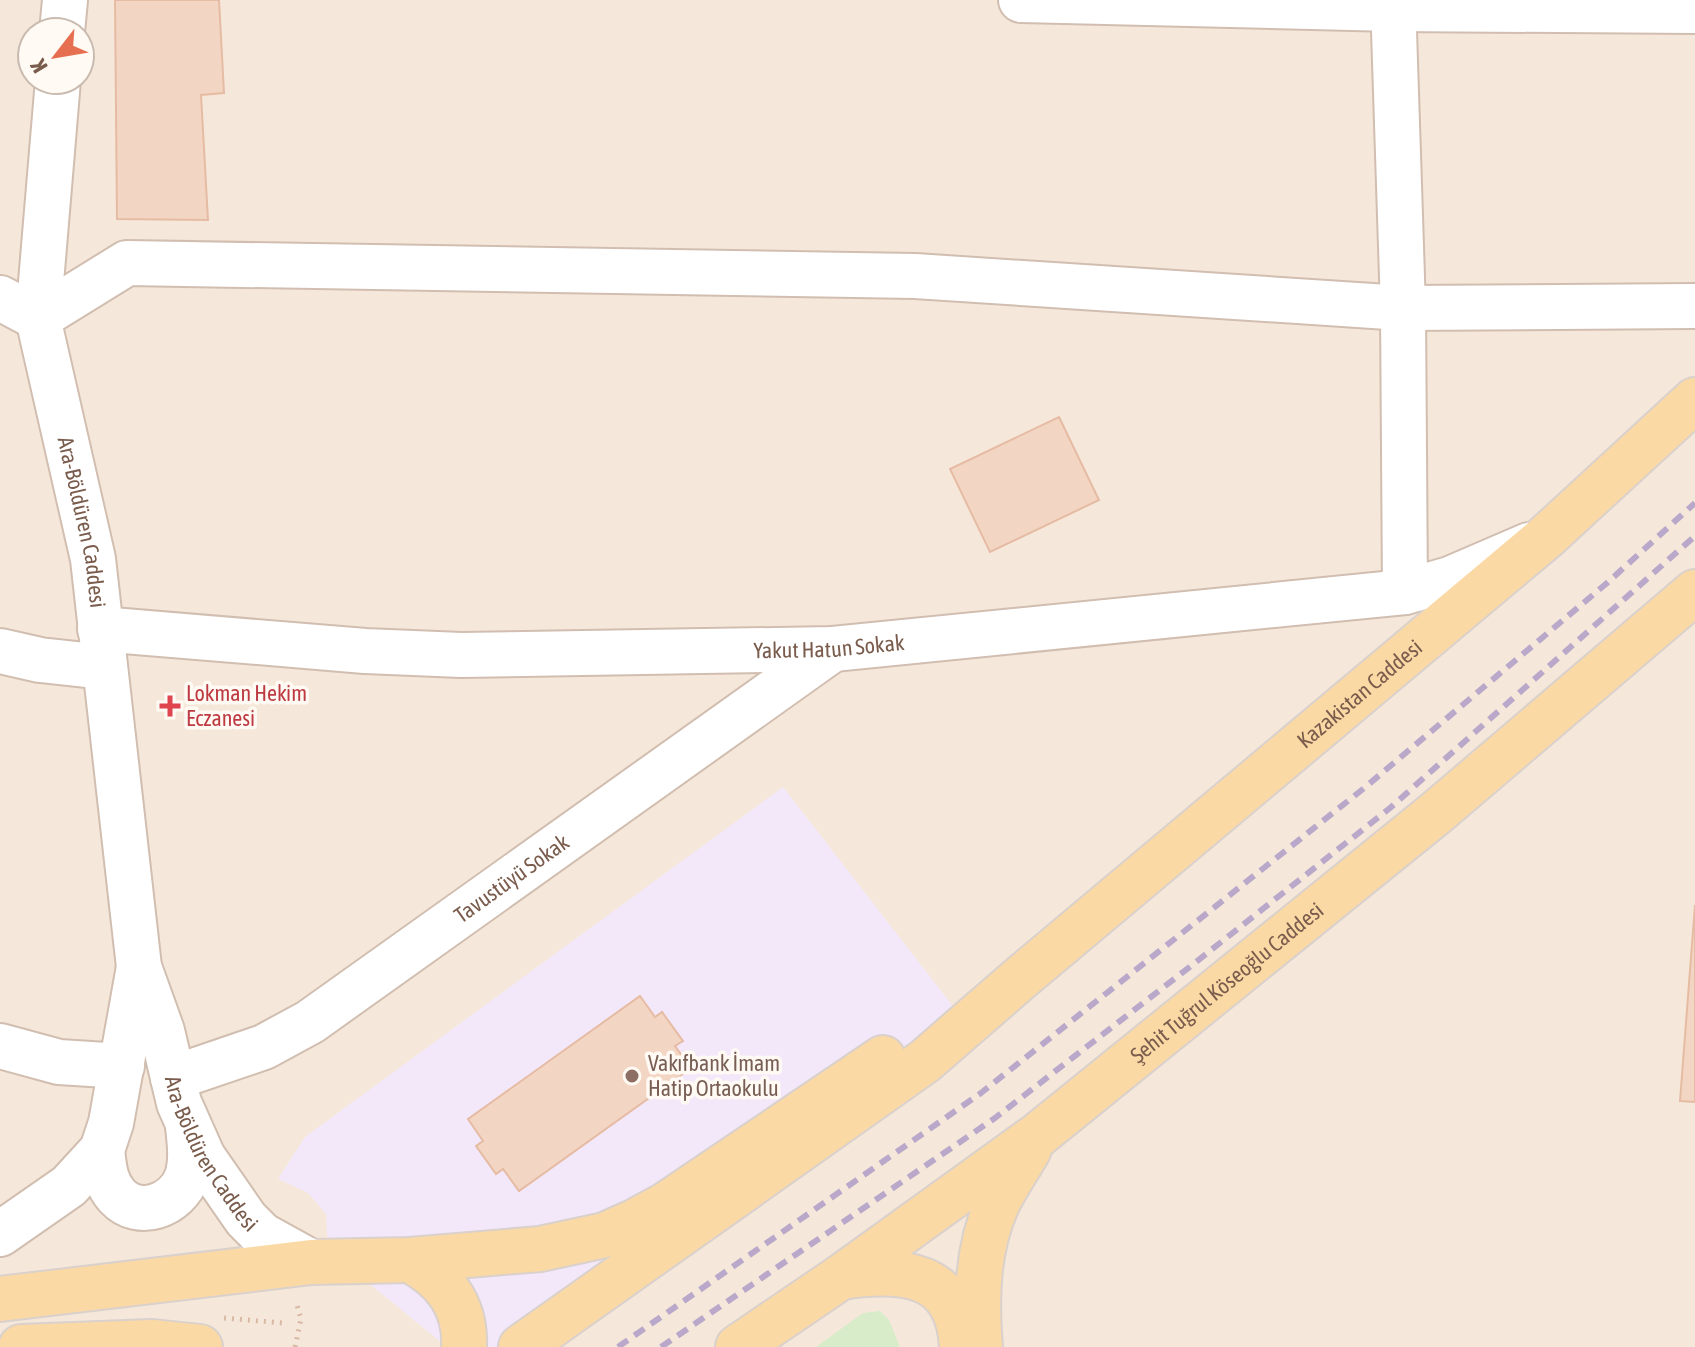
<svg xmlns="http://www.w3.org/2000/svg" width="1695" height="1347" viewBox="0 0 1695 1347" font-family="'Asap Condensed',sans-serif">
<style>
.residential{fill:#f5e8da;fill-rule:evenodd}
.education{fill:#f3e8fa}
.green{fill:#d8ecc9}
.building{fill:#f3d5c3;stroke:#e6bba3;stroke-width:2}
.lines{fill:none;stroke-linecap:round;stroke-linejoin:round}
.minor-casing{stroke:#d1beb0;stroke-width:48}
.major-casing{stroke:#dad1cd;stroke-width:48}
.path{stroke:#d9b8a5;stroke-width:5;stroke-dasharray:2 6;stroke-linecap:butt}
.minor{stroke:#fff;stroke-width:44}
.major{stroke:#fbd9a5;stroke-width:44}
.rail{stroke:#b9a8c9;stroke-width:6;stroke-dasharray:12 8;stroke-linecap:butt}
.health-dot{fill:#e0444e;stroke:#fffaf3;stroke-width:3}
.education-dot{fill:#8d6e63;stroke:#fffaf3;stroke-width:3}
.labels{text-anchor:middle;stroke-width:7;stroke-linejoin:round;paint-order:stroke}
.street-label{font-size:22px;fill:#7a5c4d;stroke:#fffaf3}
.health-label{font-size:22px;fill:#be3a42;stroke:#fffaf3;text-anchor:start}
.education-label{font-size:22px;fill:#785e54;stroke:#fffaf3;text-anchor:start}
</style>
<rect width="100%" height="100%" fill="#fdf6ec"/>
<path class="residential" d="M0,0h1695v1347h-1695zM32,32h48v48h-48z"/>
<path class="education" d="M783,787l176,227 -458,333h-54l-119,-97 -2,-36 -18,-21 -30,-14 27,-42z"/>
<path class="green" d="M880,1311l9,9 11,27h-84l47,-34z"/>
<path class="building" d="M115,0h104l5,93 -23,2 7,125 -91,-1z
M1059,417l40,83 -109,52 -40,-83z
M1695,905v197l-15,-1z
M640,996l15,21 7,-5 21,29 -8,5 16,22 -172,123 -16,-22 -7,5 -20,-28 7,-5 -15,-22z"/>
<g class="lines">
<g class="minor-casing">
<g id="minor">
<path d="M1021,0l372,9 302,2"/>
<path d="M1393,0l10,308 2,284"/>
<path d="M62,32l3,-32"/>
<path id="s1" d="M58,80l-20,238 55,241 46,408 23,64 17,72 24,54 43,62 16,16 49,27"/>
<path d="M0,298l38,20 89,-55 788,13 488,32 292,-2"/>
<path id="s2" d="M100,629l265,22 96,4 372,-6 572,-57 45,-13 79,-34"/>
<path d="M0,651l40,9 64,7"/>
<path d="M0,1046l59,16 63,4"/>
<path id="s3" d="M173,1078l91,-31 46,-25 523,-373"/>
<path d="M102,1150c2,17 3,33 15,46 22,24 60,9 70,-19 5,-16 3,-33 1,-50"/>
<path d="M0,1234l69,-48 33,-36 9,-27 28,-156"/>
</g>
</g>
<g class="major-casing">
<g id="major">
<path d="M410,1260c35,19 56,46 54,87"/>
<path d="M841,1277c61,-9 117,-6 121,70"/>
<path d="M0,1299l311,-37 99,-2 130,-11 65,-14 29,-13 33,-18 216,-146"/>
<path d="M21,1347l131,-5 48,5"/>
<path id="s4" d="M521,1347l404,-286 92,-80 529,-444 149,-137"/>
<path id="s5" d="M738,1347l103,-70 197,-142 398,-322 259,-221"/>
<path d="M980,1347c-4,-49 -3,-98 17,-143 9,-19 22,-37 32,-55"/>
</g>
</g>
<path class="path" d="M224,1318l59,5
M295,1347l6,-28 -5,-18"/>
<use href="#minor" class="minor"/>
<use href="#major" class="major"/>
<path class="rail" d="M618,1347l363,-254 382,-304 244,-206 88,-80
M661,1347l334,-229 201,-156 194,-154 305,-272"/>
</g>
<path class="health-dot" d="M166 694h8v8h8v8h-8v8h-8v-8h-8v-8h8z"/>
<circle class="education-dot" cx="632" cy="1076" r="8"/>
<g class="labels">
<g class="street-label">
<text dy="8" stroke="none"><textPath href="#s1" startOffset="448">Ara-Böldüren Caddesi</textPath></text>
<text dy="8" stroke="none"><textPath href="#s2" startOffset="730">Yakut Hatun Sokak</textPath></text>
<text dy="8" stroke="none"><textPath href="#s4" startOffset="1064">Kazakistan Caddesi</textPath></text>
<text dy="8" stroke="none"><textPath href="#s3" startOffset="396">Tavustüyü Sokak</textPath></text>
<text dy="8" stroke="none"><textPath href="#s5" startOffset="610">Şehit Tuğrul Köseoğlu Caddesi</textPath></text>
<text dy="8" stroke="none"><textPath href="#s1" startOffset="1098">Ara-Böldüren Caddesi</textPath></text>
</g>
<g class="health-label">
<text x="186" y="701">Lokman Hekim<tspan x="186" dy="25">Eczanesi</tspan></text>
</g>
<g class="education-label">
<text x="648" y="1071">Vakıfbank İmam<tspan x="648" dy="25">Hatip Ortaokulu</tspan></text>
</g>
</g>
<g transform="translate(56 56) rotate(239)"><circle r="38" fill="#fffaf3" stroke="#cabbb1" stroke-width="2"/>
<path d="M0-6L14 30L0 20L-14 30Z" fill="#e76f51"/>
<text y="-12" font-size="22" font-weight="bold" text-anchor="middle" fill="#7a5c4d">K</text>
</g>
</svg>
